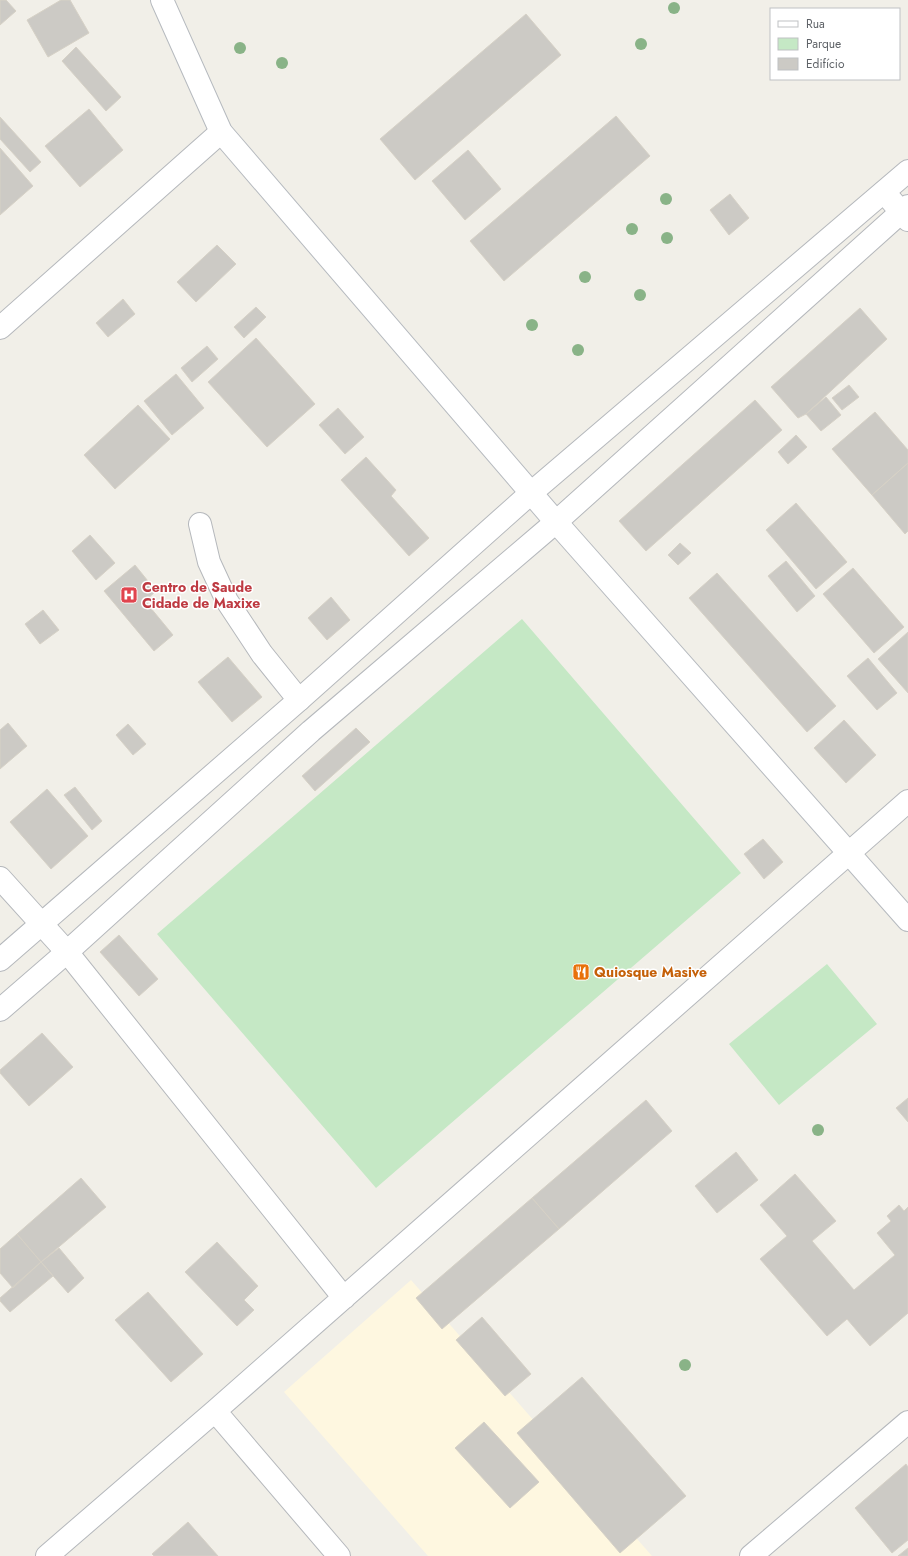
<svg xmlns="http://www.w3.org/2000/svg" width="908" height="1556" viewBox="0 0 908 1556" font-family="Jost,sans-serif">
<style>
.commercial{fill:#fef7e0}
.green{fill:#c5e8c5}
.building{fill:#cccac5;stroke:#d6d1c6}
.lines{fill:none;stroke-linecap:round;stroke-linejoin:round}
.minor-casing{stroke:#b5b8bc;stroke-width:24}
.tertiary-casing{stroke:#b5b8bc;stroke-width:24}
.secondary-casing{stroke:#b6babf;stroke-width:24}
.minor{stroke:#fff;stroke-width:22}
.tertiary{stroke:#fff;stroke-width:22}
.secondary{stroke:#fff;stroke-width:22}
.tree{fill:#89b387}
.labels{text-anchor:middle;stroke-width:3;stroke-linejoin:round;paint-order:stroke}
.health-label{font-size:14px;font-weight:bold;fill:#be3a42;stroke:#fff;text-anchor:start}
.food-label{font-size:14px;font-weight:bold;fill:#c56008;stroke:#fff;text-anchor:start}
</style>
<rect width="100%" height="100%" fill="#f1efe8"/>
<path class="commercial" d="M411,1280l241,276h-224l-144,-164z"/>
<path class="green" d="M522,619l219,254 -365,315 -219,-254z
M827,964l50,60 -98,81 -50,-61z"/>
<path class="building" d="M0,0h6l10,11 -16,14z
M61,0h9l19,33 -41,24 -21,-37z
M526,14l35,41 -146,125 -35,-41z
M76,47l45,50 -15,14 -44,-50z
M89,109l34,41 -43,37 -35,-41z
M616,116l34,40 -146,125 -34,-40z
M0,117l41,45 -11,10 -30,-33z
M0,148l33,38 -33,29z
M468,150l33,39 -36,31 -33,-39z
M730,194l19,24 -20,17 -19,-25z
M217,245l19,19 -40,38 -19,-20z
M123,299l12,15 -27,23 -12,-14z
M256,307l10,10 -22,21 -10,-11z
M860,308l27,31 -81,75 -8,4 -27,-31z
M256,338l59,66 -48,43 -59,-65z
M207,346l11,13 -26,23 -11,-14z
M176,374l28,34 -32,27 -28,-34z
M849,385l10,12 -17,13 -10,-12z
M826,397l15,18 -20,16 -15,-17z
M755,400l27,30 -136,121 -27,-30z
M138,405l32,34 -55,50 -31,-34z
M338,408l26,29 -19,17 -26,-29z
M875,412l33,38v13l-36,32 -40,-46z
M796,435l11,12 -19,17 -10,-12z
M366,457l30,33 -5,6 38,42 -20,18 -68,-76z
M908,463v68l-3,3 -33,-39z
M796,503l51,59 -31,27 -50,-59z
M90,535l25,28 -19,17 -24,-29z
M680,543l11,10 -13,12 -10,-10z
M786,561l29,35 -18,16 -29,-36z
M135,565l21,26 -11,10 28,34 -19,16 -50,-60z
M853,568l51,59 -30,26 -51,-59z
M717,573l119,133 -29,26 -118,-134z
M331,597l19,23 -23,20 -19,-22z
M43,610l16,20 -19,14 -15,-20z
M908,632v61l-30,-34z
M228,657l34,40 -30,25 -34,-40z
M868,658l29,35 -20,17 -30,-34z
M844,720l32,35 -30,28 -32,-35z
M8,723l19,23 -27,23v-39z
M128,724l18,20 -13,11 -17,-20z
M356,728l14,14 -55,49 -13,-15z
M75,787l27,34 -10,9 -28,-35z
M47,789l41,47 -37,33 -41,-47z
M763,839l20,23 -19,17 -20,-25z
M119,935l39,44 -19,17 -39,-44z
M42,1033l31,34 -44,39 -29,-33v-3z
M908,1098v24l-12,-14z
M646,1100l26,31 -113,98 -27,-31z
M736,1152l22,28 -41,33 -22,-27z
M795,1174l41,47 -24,20 42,49 41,-35 -18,-22 14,-12 -4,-5 12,-11 5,6 4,-4v106l-38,33 -23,-27 -20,17 -67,-77 27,-23 -27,-31z
M81,1178l25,29 -65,55 -24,-28z
M532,1198l27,31 -117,100 -26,-31z
M17,1234l24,28 -28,26 -13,-15v-24z
M217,1242l41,44 -14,14 10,10 -17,16 -52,-54z
M59,1248l25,30 -16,15 -27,-31z
M41,1262l12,14 -43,36 -10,-11v-3z
M148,1292l55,62 -32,28 -56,-62z
M482,1317l49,57 -26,22 -49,-56z
M582,1377l104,119 -66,57 -103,-120z
M484,1422l55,60 -29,26 -55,-60z
M906,1464l2,3v73l-16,13 -37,-45z
M188,1522l30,34h-64l-2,-2z
M908,1548v8h-10z"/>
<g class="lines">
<g class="minor-casing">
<path id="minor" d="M884,192l24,28
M0,328l221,-196
M200,524l9,38 18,39 35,53 37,46
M0,878l67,74 277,346
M215,1411l124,145
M47,1556l168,-145 693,-610
M751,1556l157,-134"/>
</g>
<g class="tertiary-casing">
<path id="tertiary" d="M0,960l299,-260 232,-207 377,-322
M0,1010l67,-58 244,-221 245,-209 352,-316"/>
</g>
<g class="secondary-casing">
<path id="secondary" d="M162,0l59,132 335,390 352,398"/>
</g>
<use href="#minor" class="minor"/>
<use href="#tertiary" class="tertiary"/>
<use href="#secondary" class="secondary"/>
</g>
<g class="tree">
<circle cx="674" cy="8" r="6"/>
<circle cx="641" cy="44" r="6"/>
<circle cx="240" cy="48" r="6"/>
<circle cx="282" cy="63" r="6"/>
<circle cx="666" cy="199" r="6"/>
<circle cx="632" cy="229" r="6"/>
<circle cx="667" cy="238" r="6"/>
<circle cx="585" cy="277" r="6"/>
<circle cx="640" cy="295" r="6"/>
<circle cx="532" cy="325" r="6"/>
<circle cx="578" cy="350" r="6"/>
<circle cx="818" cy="1130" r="6"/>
<circle cx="685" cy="1365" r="6"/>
</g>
<defs>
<g id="hospital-square" transform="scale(0.9)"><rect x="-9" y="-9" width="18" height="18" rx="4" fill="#e0444e" stroke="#fff"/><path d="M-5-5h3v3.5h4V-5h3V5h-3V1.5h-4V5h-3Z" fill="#fff"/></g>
<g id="restaurant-square" transform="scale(0.9)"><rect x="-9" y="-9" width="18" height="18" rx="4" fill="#e8710a" stroke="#fff"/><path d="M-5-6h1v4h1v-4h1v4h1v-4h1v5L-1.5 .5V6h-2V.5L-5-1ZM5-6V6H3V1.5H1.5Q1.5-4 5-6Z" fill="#fff"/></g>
</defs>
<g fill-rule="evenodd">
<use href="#hospital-square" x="129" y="595"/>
<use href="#restaurant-square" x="581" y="972"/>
</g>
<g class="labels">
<g class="health-label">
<text x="142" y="592">Centro de Saude<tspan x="142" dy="16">Cidade de Maxixe</tspan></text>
</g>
<g class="food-label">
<text x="594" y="977">Quiosque Masive</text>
</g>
</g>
<rect x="770" y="8" width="130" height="72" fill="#ffffff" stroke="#bfc1c3"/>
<rect x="778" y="21" width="20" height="6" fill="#ffffff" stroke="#bfc1c3"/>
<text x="806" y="28" font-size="12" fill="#5f6368">Rua</text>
<rect x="778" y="38" width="20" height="12" fill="#c5e8c5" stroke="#bfc1c3"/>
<text x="806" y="48" font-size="12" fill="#5f6368">Parque</text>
<rect x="778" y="58" width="20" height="12" fill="#cccac5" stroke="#bfc1c3"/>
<text x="806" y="68" font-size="12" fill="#5f6368">Edifício</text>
</svg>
